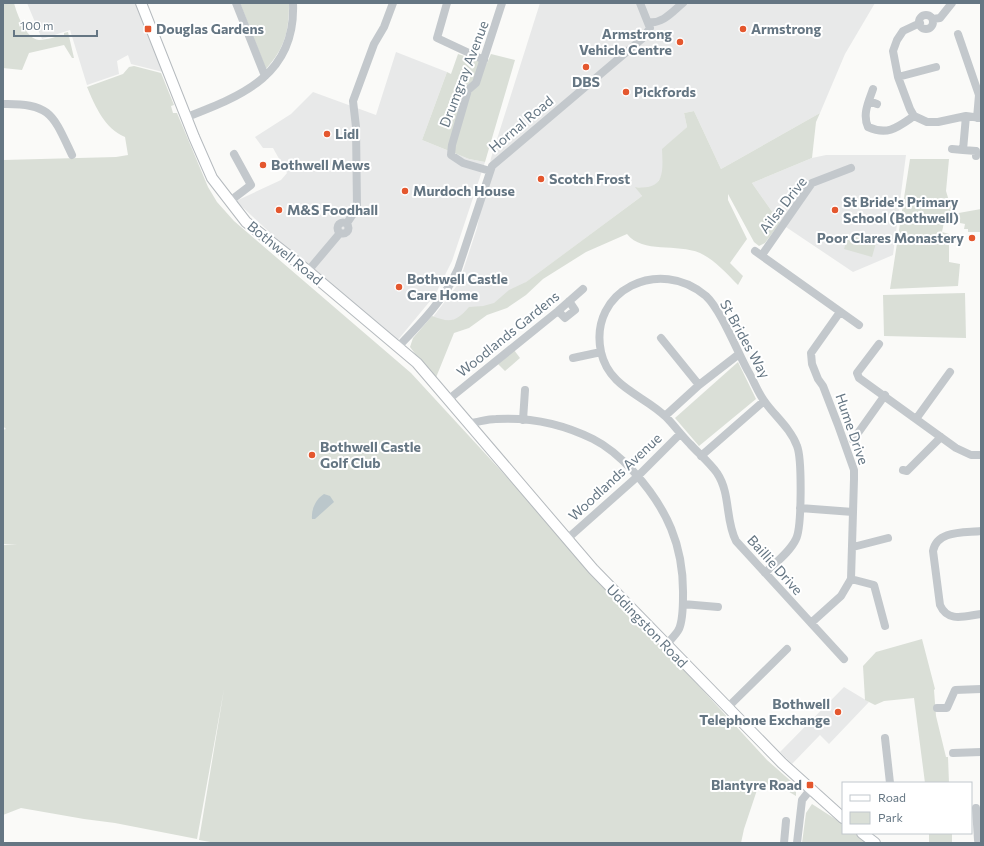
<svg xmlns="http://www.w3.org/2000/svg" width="984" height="846" viewBox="0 0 984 846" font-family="Commissioner,sans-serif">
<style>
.built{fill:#e8e9e9}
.green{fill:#dadfd7}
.water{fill:#bbc7cb}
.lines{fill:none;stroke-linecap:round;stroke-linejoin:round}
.major-casing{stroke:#b5babe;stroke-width:12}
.minor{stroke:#c3c8cc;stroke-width:8}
.major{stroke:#fff;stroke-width:10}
.poi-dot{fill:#e4572e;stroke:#fff;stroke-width:1.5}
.labels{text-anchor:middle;stroke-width:4;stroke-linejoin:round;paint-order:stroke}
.poi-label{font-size:14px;font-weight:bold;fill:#657683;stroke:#fff;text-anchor:start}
.street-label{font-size:14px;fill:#657683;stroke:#fff}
</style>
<rect width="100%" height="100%" fill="#fafaf8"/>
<path class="built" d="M27,3h111l25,69 -32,-8 -3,-9 -11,6 2,13 -32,11 -17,-55 -28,9z
M540,3h335l-30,51 -25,59 -99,56 -27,-58 -10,2 3,14 -24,22v25l-8,12 -8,3 -11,-2 6,9 -152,113 -44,13 -13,-5 26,-34 18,-55 14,-70z
M396,52l51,20 -25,68 47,19 16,3 -33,99 -17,34 -38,46 -88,-76 -13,-8 -60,-56 45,-21 6,-7 -14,-25h-10l-8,-11 36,-23 22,-22 63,23z
M826,155h80l-13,100 -40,17 -73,-49 -28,-40 60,-25z
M844,687l25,15 -40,42 -9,-9 -28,29 -12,-12z"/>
<path class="green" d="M3,3h11c3,11 12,36 25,37 8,0 18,-4 25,-5v-2l4,-1 6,26h-2l-8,-13 -35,8 -7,17 -19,-2z
M240,3h49c0,28 -4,45 -23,66z
M458,54l29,9 4,-9 24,6 -30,102 -16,-3 -47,-19 25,-68 4,2z
M134,66l27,7 13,32 -3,1 2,7h4l31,74 9,15 17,19 177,152 356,387 26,23 3,4v9l-22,-13 -16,4 -14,42 -3,14h-525l-17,-3 25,-151 -27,150 -82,-16 -31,-4 -63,-11 -18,7v-270l14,-1h-14v-114l3,-1 -3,-3v-266l113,-3 12,-2 -3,-18c-20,-8 -30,-31 -38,-50l36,-13 6,-7z
M694,111l27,58 99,-56 -4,9 -4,36 -60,25 28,40 -15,20 -6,3 -5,-4 -26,-48v6l19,39 -17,24 13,13 -5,9c-12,-12 -23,-25 -38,-32 -23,-10 -57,1 -73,-19l-41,18 -43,27 -17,16 -19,13 -20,7 -18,13 -15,5 -19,47 -25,-33 3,-9 19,-22c18,7 24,6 37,-9l14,-1 11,-3 15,-13 17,-8 116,-86 -7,-9c30,4 28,-15 27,-38l25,-22 -3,-14z
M910,159h39l-3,32 7,23 28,-5v23h-13v-3h-4l1,-5 -5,-1v-5l-15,-1 -3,15 7,2v28l11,2 -2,22 -68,3z
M848,235l28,8 -4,14 -28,-8z
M965,293l1,45 -82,-2 -1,-41z
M514,350l6,8 -15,13 -7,-7z
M738,362l18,37 -57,47 -24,-28z
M922,639l13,50 -1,1 2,26 10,41h2l1,26h-24l-11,-85 -30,3 -9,4 -10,-5 -2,-34 13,-14z
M812,804l31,20v9h13l13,10h-67l4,-30z
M929,833h23v10h-23z"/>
<path class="water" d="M324,494l6,2 4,6 -19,17h-3c-1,-10 4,-20 12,-25z"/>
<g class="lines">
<g class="major-casing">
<path id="major" d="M141,3l53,134 18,41 34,44 62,49 109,92 176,206 189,194 61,55
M862,833l13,10"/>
</g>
<path class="minor" d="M236,3l29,73
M447,3l-10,35 47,22
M919 22a7 7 0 1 1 14 0a7 7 0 1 1-14 0Z
M933,19l7,-1 12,-15
M649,22c14,2 24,-11 34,-19
M920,23l-17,8 -6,9 -4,11 5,26 12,32 4,7 13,6h11l28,-6 15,2
M958,34l21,61 -2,23
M898,77l38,-10
M873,89c-4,12 -11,25 -5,38 20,9 30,0 46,-11
M869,101l8,3
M3,104c48,-1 50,11 69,51
M966,116l-3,34 13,1v5
M187,117c57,-22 109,-43 106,-114
M952,149l11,1
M490,171l-27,-8 -12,-8 1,-10 16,-55 8,-7 26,-80
M230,201l21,-16 -17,-31
M337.5 228a5.5 5.5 0 1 1 11 0a5.5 5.5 0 1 1-11 0Z
M347,223l10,-15 -1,-81 -3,-26 21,-57 10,-17 9,-24
M755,251l104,74
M762,255l50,-72 39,-15
M308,271l32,-38
M558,311l7,7 10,-8 -6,-9
M661,338l38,47
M879,344l-22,29 2,5 97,70 15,7h10
M398,347c23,-24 46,-47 60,-78l34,-103 151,-128 7,-10 -10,-25
M573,358l28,-6
M449,399l109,-88 25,-22
M665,416l34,-31 40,-31
M916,419l34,-47
M523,420l2,-30
M470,423c9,-1 17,-4 26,-4 34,-2 67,5 97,20 16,8 28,19 40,32 34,37 51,75 50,125 0,10 0,24 -4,33 -3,6 -9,11 -13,16
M853,440l32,-45
M701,456l63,-55
M903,470l4,1 34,-34
M800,508l53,4
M981,531c-17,2 -44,-1 -48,20l7,54c8,18 25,11 41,9
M567,539l71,-63 42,-42
M853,547l35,-9
M765,573c10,-10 25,-21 31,-34 6,-12 6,-81 1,-93 -6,-17 -22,-30 -32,-44 -7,-9 -11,-21 -17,-31 -11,-20 -27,-61 -42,-75 -46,-40 -118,-6 -105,56 8,36 43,43 65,65 8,8 15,18 24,27 8,9 19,18 27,29 14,21 8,47 19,68l108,118
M851,579l23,6 11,41
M683,604l35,3
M811,623l30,-27 10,-17 3,-100v-9l-16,-45 -15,-39 -5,-7 -6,-15 -1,-11 29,-41
M727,708l60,-59
M937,708h10l8,-18 26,-1
M885,738l5,45
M953,753l28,-1
M976,808l2,32h3
M784,843l2,-22
M797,843l5,-43 8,-10"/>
<use href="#major" class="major"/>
</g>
<g class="poi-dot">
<rect x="144" y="25" width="8" height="8" rx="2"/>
<circle cx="743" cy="29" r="4"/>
<circle cx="680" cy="42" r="4"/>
<circle cx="586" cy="67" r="4"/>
<circle cx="626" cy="92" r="4"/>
<circle cx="327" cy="134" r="4"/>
<circle cx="263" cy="165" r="4"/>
<circle cx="541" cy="179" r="4"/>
<circle cx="405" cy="191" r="4"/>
<circle cx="279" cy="210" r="4"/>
<circle cx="835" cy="210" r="4"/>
<circle cx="972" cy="238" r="4"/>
<circle cx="399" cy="287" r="4"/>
<circle cx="312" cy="455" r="4"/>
<circle cx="838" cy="712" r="4"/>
<rect x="806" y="781" width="8" height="8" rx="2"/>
</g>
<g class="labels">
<g class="poi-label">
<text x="156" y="34">Douglas Gardens</text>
<text x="751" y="34">Armstrong</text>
<text x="672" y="39" text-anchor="end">Armstrong<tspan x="672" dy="16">Vehicle Centre</tspan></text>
<text x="586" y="87" text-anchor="middle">DBS</text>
<text x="634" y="97">Pickfords</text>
<text x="335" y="139">Lidl</text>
<text x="271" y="170">Bothwell Mews</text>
<text x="549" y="184">Scotch Frost</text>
<text x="413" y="196">Murdoch House</text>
<text x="843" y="207">St Bride's Primary<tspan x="843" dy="16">School (Bothwell)</tspan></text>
<text x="287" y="215">M&amp;S Foodhall</text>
<text x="964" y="243" text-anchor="end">Poor Clares Monastery</text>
<text x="407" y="284">Bothwell Castle<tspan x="407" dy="16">Care Home</tspan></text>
<text x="320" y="452">Bothwell Castle<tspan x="320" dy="16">Golf Club</tspan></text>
<text x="830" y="709" text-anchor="end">Bothwell<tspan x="830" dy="16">Telephone Exchange</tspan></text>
<text x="802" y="790" text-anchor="end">Blantyre Road</text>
</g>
<g class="street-label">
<text transform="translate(464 74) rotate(-69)" y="5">Drumgray Avenue</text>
<text transform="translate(521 124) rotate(-40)" y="5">Hornal Road</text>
<text transform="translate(783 205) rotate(-52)" y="5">Ailsa Drive</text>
<text transform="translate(285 253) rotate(39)" y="5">Bothwell Road</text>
<text transform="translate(508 334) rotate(-39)" y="5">Woodlands Gardens</text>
<text transform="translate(745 339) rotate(61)" y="5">St Brides Way</text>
<text transform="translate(852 429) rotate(71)" y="5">Hume Drive</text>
<text transform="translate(615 477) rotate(-43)" y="5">Woodlands Avenue</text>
<text transform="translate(775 565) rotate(48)" y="5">Baillie Drive</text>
<text transform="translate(647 626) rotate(46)" y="5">Uddingston Road</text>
</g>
</g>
<rect width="984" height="846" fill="none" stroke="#657683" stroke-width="8"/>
<rect x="842" y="782" width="130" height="52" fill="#ffffff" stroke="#c1c8cd"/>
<rect x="850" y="795" width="20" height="6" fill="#ffffff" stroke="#c1c8cd"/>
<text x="878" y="802" font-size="12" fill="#657683">Road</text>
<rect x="850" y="812" width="20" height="12" fill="#dadfd7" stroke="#c1c8cd"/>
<text x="878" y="822" font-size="12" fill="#657683">Park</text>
<path d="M14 30v6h83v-6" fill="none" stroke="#657683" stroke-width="2"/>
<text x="20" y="30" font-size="12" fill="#657683" stroke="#ffffff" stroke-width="3" paint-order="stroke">100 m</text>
</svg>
